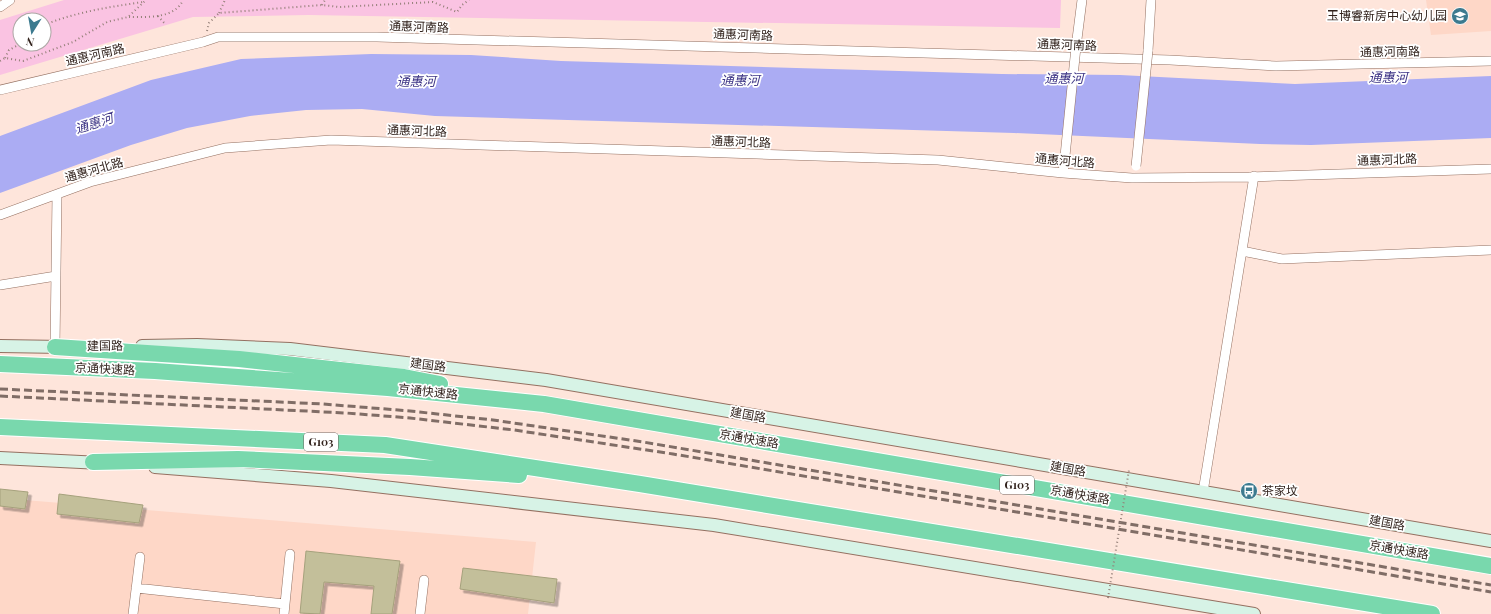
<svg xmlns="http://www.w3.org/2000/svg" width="1491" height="614" viewBox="0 0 1491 614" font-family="'Playfair Display','Noto Sans SC',serif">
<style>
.built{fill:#fed7c7}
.green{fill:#fac3e2;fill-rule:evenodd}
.water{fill:#abacf3}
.building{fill:#c3bf9a;stroke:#a5a17c;filter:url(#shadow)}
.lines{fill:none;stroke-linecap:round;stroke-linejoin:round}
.street-casing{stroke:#947061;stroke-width:10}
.secondary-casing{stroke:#947061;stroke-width:14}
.highway-casing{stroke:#fff;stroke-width:18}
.path{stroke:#937f77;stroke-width:2;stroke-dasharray:1 3;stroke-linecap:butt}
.street{stroke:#fff;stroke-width:9}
.secondary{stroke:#d7f3e6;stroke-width:12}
.highway{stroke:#79d8ad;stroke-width:16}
.rail{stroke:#806d66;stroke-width:3;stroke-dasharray:8 4;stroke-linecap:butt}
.street-bridge-casing{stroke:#947061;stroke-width:10;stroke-linecap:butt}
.path-bridge{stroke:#937f77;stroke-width:2;stroke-dasharray:1 3;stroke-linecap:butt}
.street-bridge{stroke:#fff;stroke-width:9}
.labels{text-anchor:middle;stroke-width:3.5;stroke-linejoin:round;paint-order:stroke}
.shield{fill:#fff;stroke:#706561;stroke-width:1}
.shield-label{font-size:11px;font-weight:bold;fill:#32231d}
.poi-label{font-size:12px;fill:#32231d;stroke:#fff;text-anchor:end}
.street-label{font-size:12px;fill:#32231d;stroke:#fff}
.water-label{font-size:13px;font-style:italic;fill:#3d3485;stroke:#fff}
</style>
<defs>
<filter id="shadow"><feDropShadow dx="3.5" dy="3.5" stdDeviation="0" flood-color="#0004"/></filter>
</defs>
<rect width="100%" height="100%" fill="#fee5db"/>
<path class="built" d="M1426,0h65v31l-60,4z
M0,498l536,44 -8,72h-528z"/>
<path class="green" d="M64,0h997l-1,28 -751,-13 -116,2 -193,58v-55zM20,20h24v24h-24z"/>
<path class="water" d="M371,54l100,1 90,6 441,13 118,1 175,9 196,-8v62l-180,7 -51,-1 -246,-11 -579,-17 -73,-7 -56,1 -56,6 -63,12 -56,17 -131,48v-57l151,-56 90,-21z"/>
<path class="building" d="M0,489l28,3 -3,17 -25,-3z
M59,494l84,11 -4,18 -82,-9z
M306,551l94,10 -8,53h-21l3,-28 -50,-4 -4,32 -20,-1z
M463,568l94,11 -3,24 -94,-14z"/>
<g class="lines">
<g class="street-casing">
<path id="street" d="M0,7l10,-7
M1076,47l6,-47
M1148,51l3,-51
M0,90l203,-48 15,-5h159l512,15 281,8 106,6 215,-5
M1063,173l2,-17
M0,215l90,-33 135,-34 106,-8 607,20 125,13 69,5 117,-1 242,-8
M1242,251l40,8 209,-9
M0,285l56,-9
M55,347l2,-152
M1203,492l51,-316
M136,588l149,16
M133,614l7,-57
M284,614l6,-60
M420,614l4,-34"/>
</g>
<g class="secondary-casing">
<path id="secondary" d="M0,346l63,1
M142,346l55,-1 93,4 256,31 945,161
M0,458l101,5
M155,467l176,14 383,44 540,89"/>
</g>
<g class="highway-casing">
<path id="highway" d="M55,347l184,12 165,18 36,7
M0,364l155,7 233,17 156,16 947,162
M0,427l385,18 255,39 792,130
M93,462l145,-3 172,8 109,8"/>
</g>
<path class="path" d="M322,5l3,-5
M219,13l6,-13
M158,16l8,9
M129,17c17,0 46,2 54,-17
M44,25c32,-13 65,-18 99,-23
M207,31l2,-8 10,-10 103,-8 17,2 94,-5 24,10 5,-7 7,-5
M5,58l4,-8 11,-6
M0,61l5,-3 18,3 50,-19 34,-20 21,-5 18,-17"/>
<use href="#street" class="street"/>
<use href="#secondary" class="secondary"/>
<use href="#highway" class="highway"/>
<path class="rail" d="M0,389l323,15 87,7 83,9 150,22 848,143
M0,396l346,17 64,5 104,12 159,24 818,138"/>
<g class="street-bridge-casing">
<path id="street-bridge" d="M1065,156l11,-109
M1136,166l12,-115"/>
</g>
<path class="path-bridge" d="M1108,598l21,-128"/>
<use href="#street-bridge" class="street-bridge"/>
</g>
<defs>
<g id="school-disc" transform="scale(0.9)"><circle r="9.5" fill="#3c7a8f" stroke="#fff"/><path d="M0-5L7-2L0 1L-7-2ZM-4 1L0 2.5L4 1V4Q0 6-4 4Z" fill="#fff"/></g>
<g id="bus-disc" transform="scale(0.9)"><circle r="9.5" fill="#3c7a8f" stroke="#fff"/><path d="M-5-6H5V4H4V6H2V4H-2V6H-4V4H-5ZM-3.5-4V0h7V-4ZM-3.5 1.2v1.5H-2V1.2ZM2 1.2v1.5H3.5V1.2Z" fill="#fff"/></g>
</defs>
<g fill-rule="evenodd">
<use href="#school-disc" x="1460" y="16"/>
<use href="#bus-disc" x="1249" y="491"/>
</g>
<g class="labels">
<g class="shield">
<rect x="304" y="433" width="34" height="18" rx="3"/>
<rect x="1000" y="476" width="34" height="18" rx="3"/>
</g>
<g class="shield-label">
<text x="321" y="446">G103</text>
<text x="1017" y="489">G103</text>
</g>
<g class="poi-label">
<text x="1447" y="20">玉博睿新房中心幼儿园</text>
<text x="1262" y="495" text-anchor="start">茶家坟</text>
</g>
<g class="street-label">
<text transform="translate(419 27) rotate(2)" y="4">通惠河南路</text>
<text transform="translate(743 35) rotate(2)" y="4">通惠河南路</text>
<text transform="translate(1067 45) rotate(2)" y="4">通惠河南路</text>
<text transform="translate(1390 52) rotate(-1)" y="4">通惠河南路</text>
<text transform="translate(95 55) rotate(-13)" y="4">通惠河南路</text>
<text transform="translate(417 131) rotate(2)" y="4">通惠河北路</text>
<text transform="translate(741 142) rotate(2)" y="4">通惠河北路</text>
<text transform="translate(1387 160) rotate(-2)" y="4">通惠河北路</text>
<text transform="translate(1065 161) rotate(5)" y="4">通惠河北路</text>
<text transform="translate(94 170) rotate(-16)" y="4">通惠河北路</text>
<text transform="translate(105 346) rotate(-1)" y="4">建国路</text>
<text transform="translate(428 365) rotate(7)" y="4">建国路</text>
<text transform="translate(105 369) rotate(3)" y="4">京通快速路</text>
<text transform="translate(428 392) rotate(6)" y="4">京通快速路</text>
<text transform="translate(748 415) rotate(10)" y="4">建国路</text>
<text transform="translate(749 439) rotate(10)" y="4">京通快速路</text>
<text transform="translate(1068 469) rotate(10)" y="4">建国路</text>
<text transform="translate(1080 495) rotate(10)" y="4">京通快速路</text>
<text transform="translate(1387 523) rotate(10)" y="4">建国路</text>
<text transform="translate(1399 550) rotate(10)" y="4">京通快速路</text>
</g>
<g class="water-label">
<text x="1388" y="82">通惠河</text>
<text x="1064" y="83">通惠河</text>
<text x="740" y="85">通惠河</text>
<text x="416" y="86">通惠河</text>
<text transform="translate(94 123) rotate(-18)" y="5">通惠河</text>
</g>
</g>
<g transform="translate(32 32) rotate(191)"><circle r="19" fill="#ffffff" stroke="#ada7a5"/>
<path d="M0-3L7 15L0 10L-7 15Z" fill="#3c7a8f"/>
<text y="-6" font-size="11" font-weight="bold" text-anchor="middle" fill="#32231d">N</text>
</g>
</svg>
